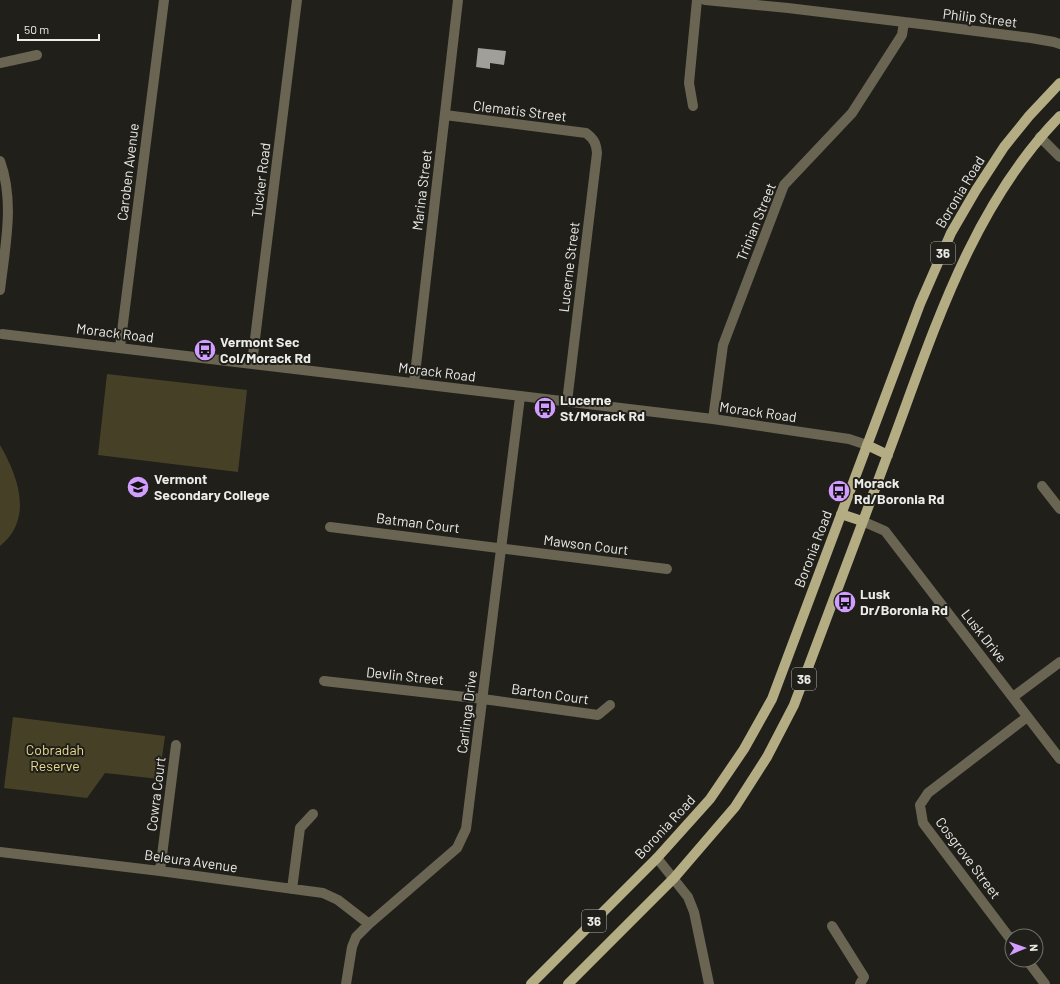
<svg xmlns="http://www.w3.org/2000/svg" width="1060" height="984" viewBox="0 0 1060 984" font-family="Barlow,sans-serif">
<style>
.green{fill:#464126}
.building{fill:#a09f99}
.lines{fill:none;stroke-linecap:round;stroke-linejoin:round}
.minor{stroke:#696552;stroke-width:10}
.major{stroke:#b4ac83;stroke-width:10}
.labels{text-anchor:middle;stroke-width:4;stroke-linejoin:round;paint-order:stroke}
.shield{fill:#201f1a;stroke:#aeaeaa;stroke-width:1}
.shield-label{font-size:13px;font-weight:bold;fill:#ebebe7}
.street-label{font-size:14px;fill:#ebebe7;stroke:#201f1a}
.poi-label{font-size:14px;font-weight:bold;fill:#ebebe7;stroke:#201f1a;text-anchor:start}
.park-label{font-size:14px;fill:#ebdb90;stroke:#201f1a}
</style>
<rect width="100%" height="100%" fill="#201f1a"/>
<path class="green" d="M107,374l140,16 -9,82 -140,-17z
M0,445c18,31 34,74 0,101z
M13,717l152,19 -6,43 -54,-6 -18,25 -83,-10z"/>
<path class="building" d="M478,48l28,3 -2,14 -14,-2v6l-14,-2z"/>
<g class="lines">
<path class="minor" d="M705,0l83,8 141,17 102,13 23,4 6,2
M0,63l37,-8
M693,106l-4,-23 8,-83
M445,115l141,18c8,6 10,10 11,20l-30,249
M1040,137l20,20
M0,161c15,41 5,86 0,129
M2,334l711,85 136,20 18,6
M120,347l44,-347
M252,363l45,-363
M414,383l44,-383
M713,419l10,-74 61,-160 68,-72 50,-78 2,-13
M1042,486l18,23
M862,521l23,10 175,228
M330,527l337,42
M324,681l159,18 115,16 12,-10
M1013,697l47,-35
M0,852l160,19 163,22 15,7 31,24
M657,858l31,39 6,15 15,72
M160,871l16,-126
M292,889l8,-61 13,-14
M832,926l32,51 -4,7
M1012,941l-89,-118 -3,-18 8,-12 99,-76
M1027,960l18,24
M346,984l6,-37 4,-10 13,-13 88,-76 9,-19 54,-432"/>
<path class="major" d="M867,445l21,10
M841,514l21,7
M531,984l126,-126 53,-59 34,-50 28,-50 148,-395 31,-71 25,-43 28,-43 25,-31 31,-33
M568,984l106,-106 61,-71 32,-50 27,-52c31,-83 63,-167 94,-251 44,-117 82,-246 172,-338"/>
</g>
<defs>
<g id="bus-disc" transform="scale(1.15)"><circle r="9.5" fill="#d19dfe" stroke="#201f1a"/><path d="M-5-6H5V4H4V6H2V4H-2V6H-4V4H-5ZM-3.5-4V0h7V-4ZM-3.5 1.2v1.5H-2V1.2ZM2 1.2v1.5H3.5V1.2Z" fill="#111"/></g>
<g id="school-disc" transform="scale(1.15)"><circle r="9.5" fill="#d19dfe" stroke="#201f1a"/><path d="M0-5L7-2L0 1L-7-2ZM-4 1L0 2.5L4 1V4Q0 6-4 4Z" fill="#111"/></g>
</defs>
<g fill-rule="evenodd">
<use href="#bus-disc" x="205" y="350"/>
<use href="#bus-disc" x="545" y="408"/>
<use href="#school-disc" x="138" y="487"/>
<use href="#bus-disc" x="839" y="491"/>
<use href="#bus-disc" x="845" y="602"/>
</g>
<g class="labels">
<g class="shield">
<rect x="931" y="242" width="24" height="22" rx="3"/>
<rect x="792" y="668" width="24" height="22" rx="3"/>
<rect x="582" y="910" width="24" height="22" rx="3"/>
</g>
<g class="shield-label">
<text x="943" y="258">36</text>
<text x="804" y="684">36</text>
<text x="594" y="926">36</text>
</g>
<g class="street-label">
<text transform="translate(980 18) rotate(7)" y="5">Philip Street</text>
<text transform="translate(520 111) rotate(7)" y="5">Clematis Street</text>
<text transform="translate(128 172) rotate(-83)" y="5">Caroben Avenue</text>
<text transform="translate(261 180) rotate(-83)" y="5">Tucker Road</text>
<text transform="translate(422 190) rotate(-83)" y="5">Marina Street</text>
<text transform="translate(960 192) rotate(-59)" y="5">Boronia Road</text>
<text transform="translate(756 222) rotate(-68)" y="5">Trinian Street</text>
<text transform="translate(569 267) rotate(-83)" y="5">Lucerne Street</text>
<text transform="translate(115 333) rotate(7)" y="5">Morack Road</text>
<text transform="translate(437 372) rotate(7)" y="5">Morack Road</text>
<text transform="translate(758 412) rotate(8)" y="5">Morack Road</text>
<text transform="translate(418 523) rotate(7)" y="5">Batman Court</text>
<text transform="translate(586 545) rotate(7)" y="5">Mawson Court</text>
<text transform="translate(813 549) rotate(-69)" y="5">Boronia Road</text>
<text transform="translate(984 636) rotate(52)" y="5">Lusk Drive</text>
<text transform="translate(405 676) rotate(6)" y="5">Devlin Street</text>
<text transform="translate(550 694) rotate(8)" y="5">Barton Court</text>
<text transform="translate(467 712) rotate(-83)" y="5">Carlinga Drive</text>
<text transform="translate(156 794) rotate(-83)" y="5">Cowra Court</text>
<text transform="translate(665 827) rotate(-47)" y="5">Boronia Road</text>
<text transform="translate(968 858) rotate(53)" y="5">Cosgrove Street</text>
<text transform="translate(191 861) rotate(8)" y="5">Beleura Avenue</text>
</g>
<g class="poi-label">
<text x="220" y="347">Vermont Sec<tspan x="220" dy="16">Col/Morack Rd</tspan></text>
<text x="560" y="405">Lucerne<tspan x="560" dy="16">St/Morack Rd</tspan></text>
<text x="154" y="484">Vermont<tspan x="154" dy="16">Secondary College</tspan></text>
<text x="854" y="488">Morack<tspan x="854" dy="16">Rd/Boronia Rd</tspan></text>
<text x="860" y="599">Lusk<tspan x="860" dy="16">Dr/Boronia Rd</tspan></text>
</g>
<g class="park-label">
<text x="55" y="755">Cobradah<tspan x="55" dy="16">Reserve</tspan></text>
</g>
</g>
<g transform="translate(1024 948) rotate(88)"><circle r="19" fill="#201f1a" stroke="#71716c"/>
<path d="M0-3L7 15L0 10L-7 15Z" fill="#d19dfe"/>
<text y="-6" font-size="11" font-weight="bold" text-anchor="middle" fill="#ebebe7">N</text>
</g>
<path d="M18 34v6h81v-6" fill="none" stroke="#ebebe7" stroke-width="2"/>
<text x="24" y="34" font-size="12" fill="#ebebe7" stroke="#201f1a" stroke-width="3" paint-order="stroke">50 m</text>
</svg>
